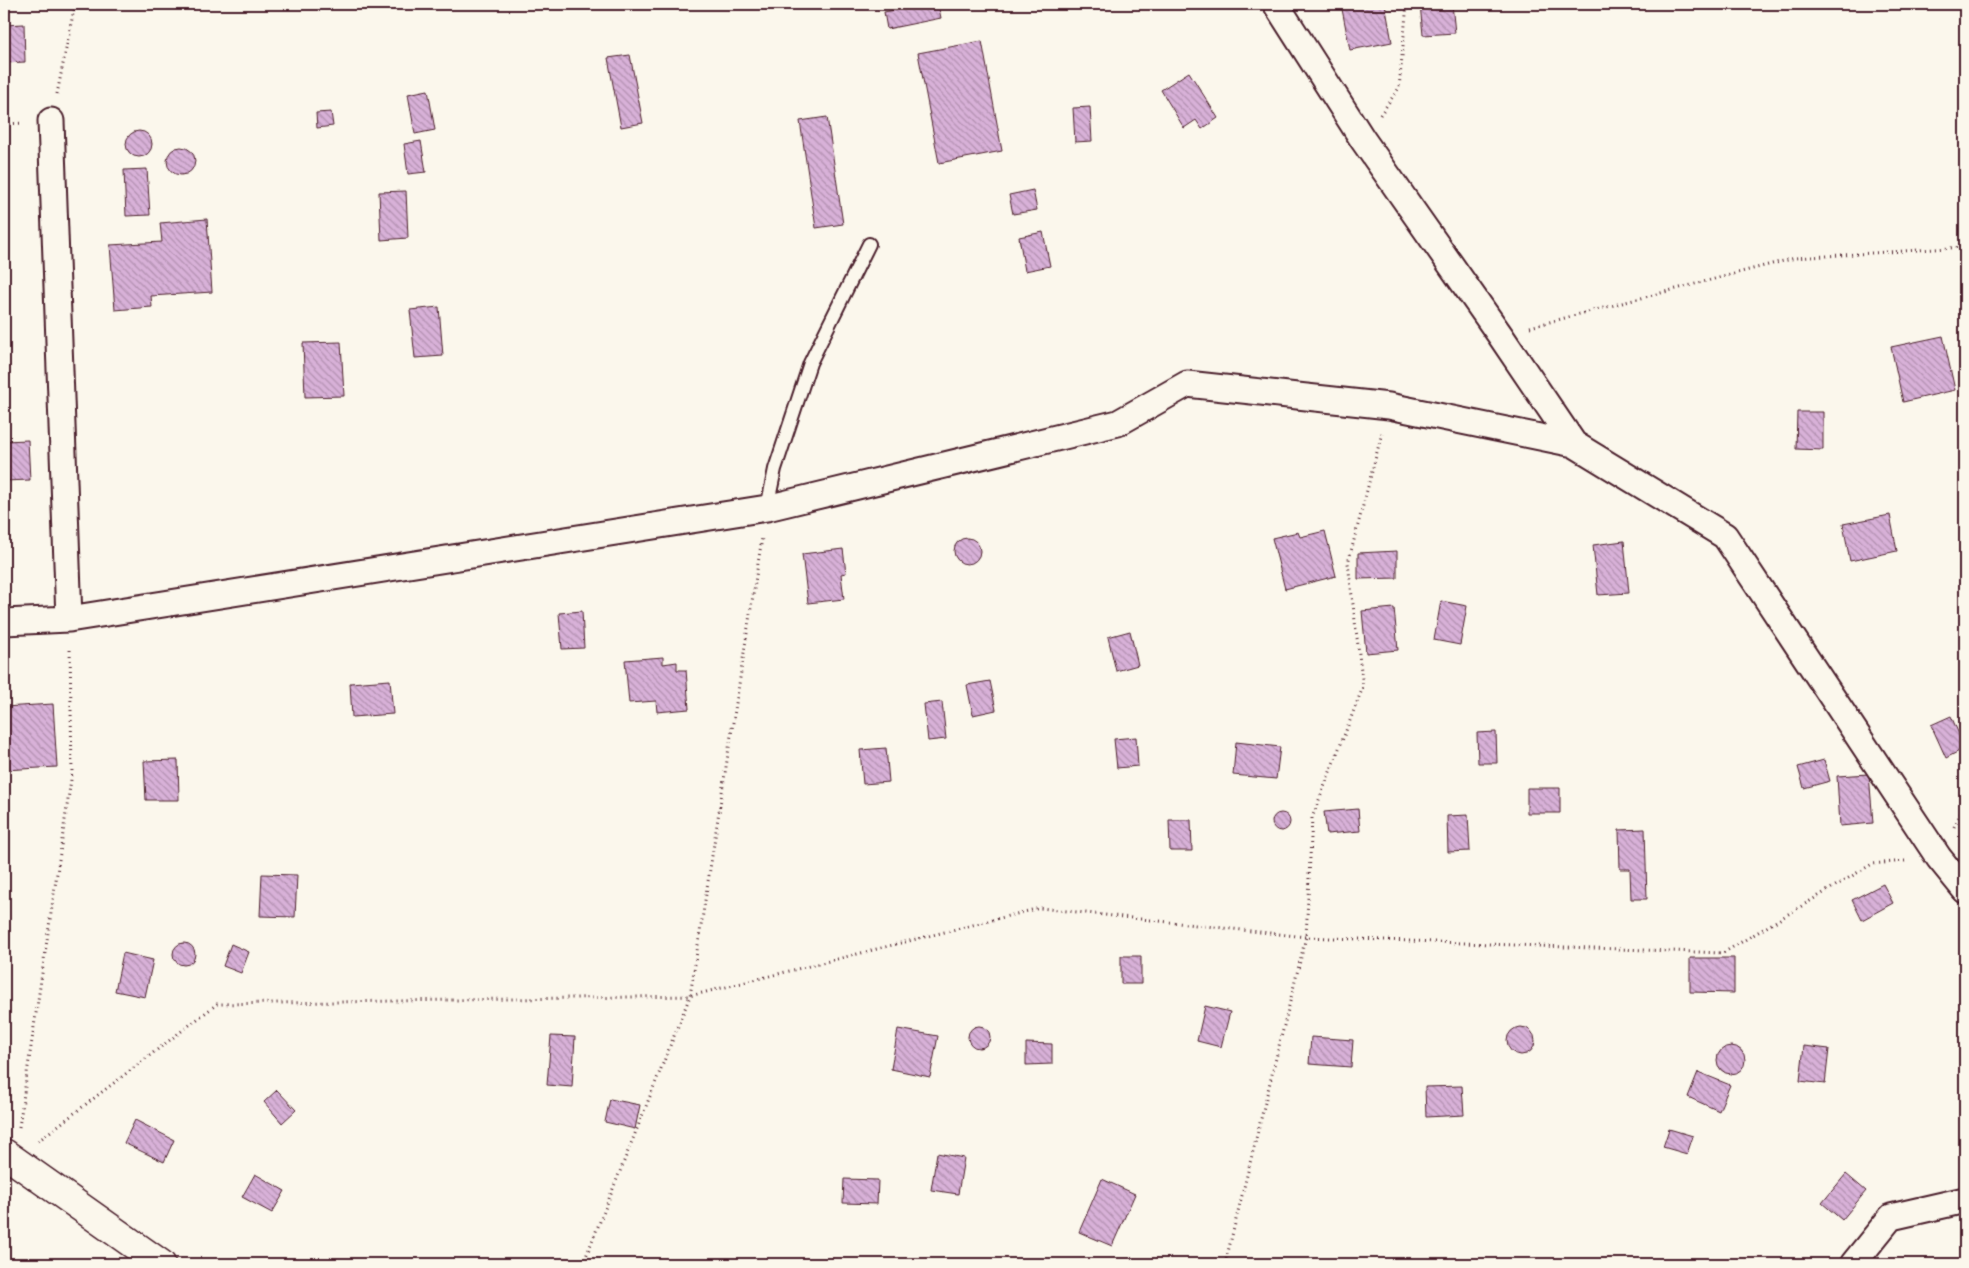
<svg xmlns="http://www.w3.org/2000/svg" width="1969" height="1268" viewBox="0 0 1969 1268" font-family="'Patrick Hand',sans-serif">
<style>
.building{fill:url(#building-back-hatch);stroke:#4a1f2b}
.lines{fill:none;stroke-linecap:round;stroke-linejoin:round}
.service-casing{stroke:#4a1f2b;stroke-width:16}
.minor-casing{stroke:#4a1f2b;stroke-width:29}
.tertiary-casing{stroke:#4a1f2b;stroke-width:31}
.path{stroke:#4a1f2b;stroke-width:3;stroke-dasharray:1 4;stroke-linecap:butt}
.service{stroke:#fbf7ec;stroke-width:12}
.minor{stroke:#fbf7ec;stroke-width:25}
.tertiary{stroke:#fbf7ec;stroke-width:28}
</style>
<defs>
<pattern id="building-back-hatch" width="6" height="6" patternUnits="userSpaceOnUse" patternTransform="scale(1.25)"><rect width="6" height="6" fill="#d8b1d8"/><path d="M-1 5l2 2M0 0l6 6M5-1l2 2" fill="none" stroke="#b18faf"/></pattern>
</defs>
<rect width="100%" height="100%" fill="#fbf7ec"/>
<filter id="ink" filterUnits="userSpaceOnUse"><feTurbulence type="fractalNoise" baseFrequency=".02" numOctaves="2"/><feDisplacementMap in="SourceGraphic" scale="10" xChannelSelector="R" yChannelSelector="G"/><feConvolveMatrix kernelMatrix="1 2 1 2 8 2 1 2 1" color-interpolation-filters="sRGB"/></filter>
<g filter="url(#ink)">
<path class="building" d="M925,4h13l3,14 -54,11 -3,-17z
M1341,4h44l7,38 -42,8z
M1420,4h32l3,29 -32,2z
M24,24l1,38 -21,1v-38z
M982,41l20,110 -63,12 -21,-110z
M630,55l13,68 -22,4 -13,-69z
M1189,72l29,46 -16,11 -6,-9 -12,8 -23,-38z
M428,90l7,40 -20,4 -7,-40z
M1090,107l2,34 -17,1 -2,-34z
M331,112l2,14 -16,2 -1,-15z
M827,117l16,107 -27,4 -16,-107z
M126 144a13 13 0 1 1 26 0a13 13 0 1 1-26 0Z
M421,141l5,31 -18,2 -4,-30z
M167 161a14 14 0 1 1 28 0a14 14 0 1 1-28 0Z
M147,169l3,46 -24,1 -2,-46z
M1033,190l4,20 -24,4 -4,-19z
M406,191l2,47 -27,2 -2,-48z
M207,219l5,73 -61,4 1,11 -37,3 -5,-65 52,-3 -2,-19z
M1043,232l7,34 -25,5 -6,-34z
M439,307l4,49 -28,2 -5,-48z
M1943,336l12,54 -52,12 -12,-55z
M341,342l3,54 -39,1 -2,-54z
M1797,412h26v38l-27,-1z
M28,440l2,40 -26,1v-40z
M1890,515l7,36 -47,10 -7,-37z
M1325,531l11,45 -51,13 -13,-51 26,-6 2,5z
M954 551a13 13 0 1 1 26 0a13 13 0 1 1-26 0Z
M1624,541l5,52 -31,2 -5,-50z
M843,549l3,24 -5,1 3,25 -36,4 -6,-49z
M1397,551v27l-39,1v-26z
M1441,601l26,5 -7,39 -26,-5z
M1394,608l4,42 -32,3 -4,-42z
M582,611l2,37 -22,1 -3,-36z
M1130,631l8,34 -22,6 -8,-34z
M663,657v7l14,-2v8h9l3,39 -32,3 -1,-11 -27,2 -4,-43z
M390,680l3,34 -41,3 -2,-34z
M990,681l6,29 -23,5 -6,-30z
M942,702l4,37 -18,2 -4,-37z
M53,704l4,63 -53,3v-63z
M1951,716l14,32 -19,10 -15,-33z
M1496,732l1,31h-19l-1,-30z
M1136,737l2,29 -21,2 -3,-29z
M1236,742l44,5 -4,32 -43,-4z
M886,748l3,34 -26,2 -3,-34z
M178,760l1,40h-33l-2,-39z
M1824,760l6,21 -26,7 -6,-21z
M1869,774l4,49 -33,3 -3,-50z
M1527,788h33v25h-33z
M1358,809l2,22 -33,3 -3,-22z
M1272 822a9 9 0 1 1 18 0a9 9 0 1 1-18 0Z
M1468,815l2,36 -22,1 -1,-36z
M1169,820h22l1,31h-22z
M1645,829l2,70h-16l-1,-30h-10l-1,-39z
M262,874l35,1 -2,42 -35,-1z
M1883,884l10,19 -31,17 -10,-20z
M173 954a11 11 0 1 1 22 0a11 11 0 1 1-22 0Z
M231,944l18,8 -8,21 -18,-7z
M123,953l30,7 -8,37 -30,-6z
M1121,956h20v28h-20z
M1690,958h44v35l-44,-1z
M1205,1006l25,6 -9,35 -24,-6z
M968 1037a11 11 0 1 1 22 0a11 11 0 1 1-22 0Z
M1507 1041a14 14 0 1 1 28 0a14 14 0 1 1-28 0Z
M898,1029l40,7 -8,41 -39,-8z
M551,1036l24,1 -3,50 -25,-2z
M1311,1037l42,3 -2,27 -42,-3z
M1026,1043l26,1v20l-26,1z
M1717 1060a14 14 0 1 1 28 0a14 14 0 1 1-28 0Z
M1804,1046l25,3 -4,35 -25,-3z
M1698,1072l32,13 -11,26 -31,-14z
M1462,1086l2,29 -38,2 -1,-30z
M277,1090l19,20 -14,13 -18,-21z
M610,1099l30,6 -5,24 -30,-7z
M135,1120l39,20 -10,22 -40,-19z
M1669,1129l24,7 -6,18 -24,-7z
M937,1153l27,5 -6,36 -27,-4z
M255,1174l30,17 -13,22 -30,-16z
M1846,1174l20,17 -24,29 -20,-17z
M844,1179l34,1 -1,24 -34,-1z
M1102,1179l33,15 -23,52 -33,-14z
M1340,1260l17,4h-18z"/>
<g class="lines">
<g class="service-casing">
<path id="service" d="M767,508l8,-39 35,-106 59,-119"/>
</g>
<g class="minor-casing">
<path id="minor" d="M51,121l18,498
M1574,444l151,92 214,322 26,32
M4,622l65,-3 698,-111 351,-85 69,-39 202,22 185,38 -74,-109 -137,-195 -87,-136
M1853,1264l38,-47 74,-17"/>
</g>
<g class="tertiary-casing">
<path id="tertiary" d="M4,1153l157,111"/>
</g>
<path class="path" d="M57,94l18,-90
M1380,115l19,-27 8,-84
M4,124l19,-1
M1530,327l265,-69 170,-11
M1954,827l11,-24
M19,1127l53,-354 -2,-126
M38,1141l179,-137 473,-8 350,-88 266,29 417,16 149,-89 33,-3
M583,1264l107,-268 72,-458
M1225,1264l81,-327 6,-119 51,-131 -15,-124 34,-130"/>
<use href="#service" class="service"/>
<use href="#minor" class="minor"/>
<use href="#tertiary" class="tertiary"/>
</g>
</g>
<rect width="1969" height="1268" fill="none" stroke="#fbf7ec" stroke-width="20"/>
<rect x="10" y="10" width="1949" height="1248" fill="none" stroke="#4a1f2b" stroke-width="2" filter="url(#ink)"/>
</svg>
